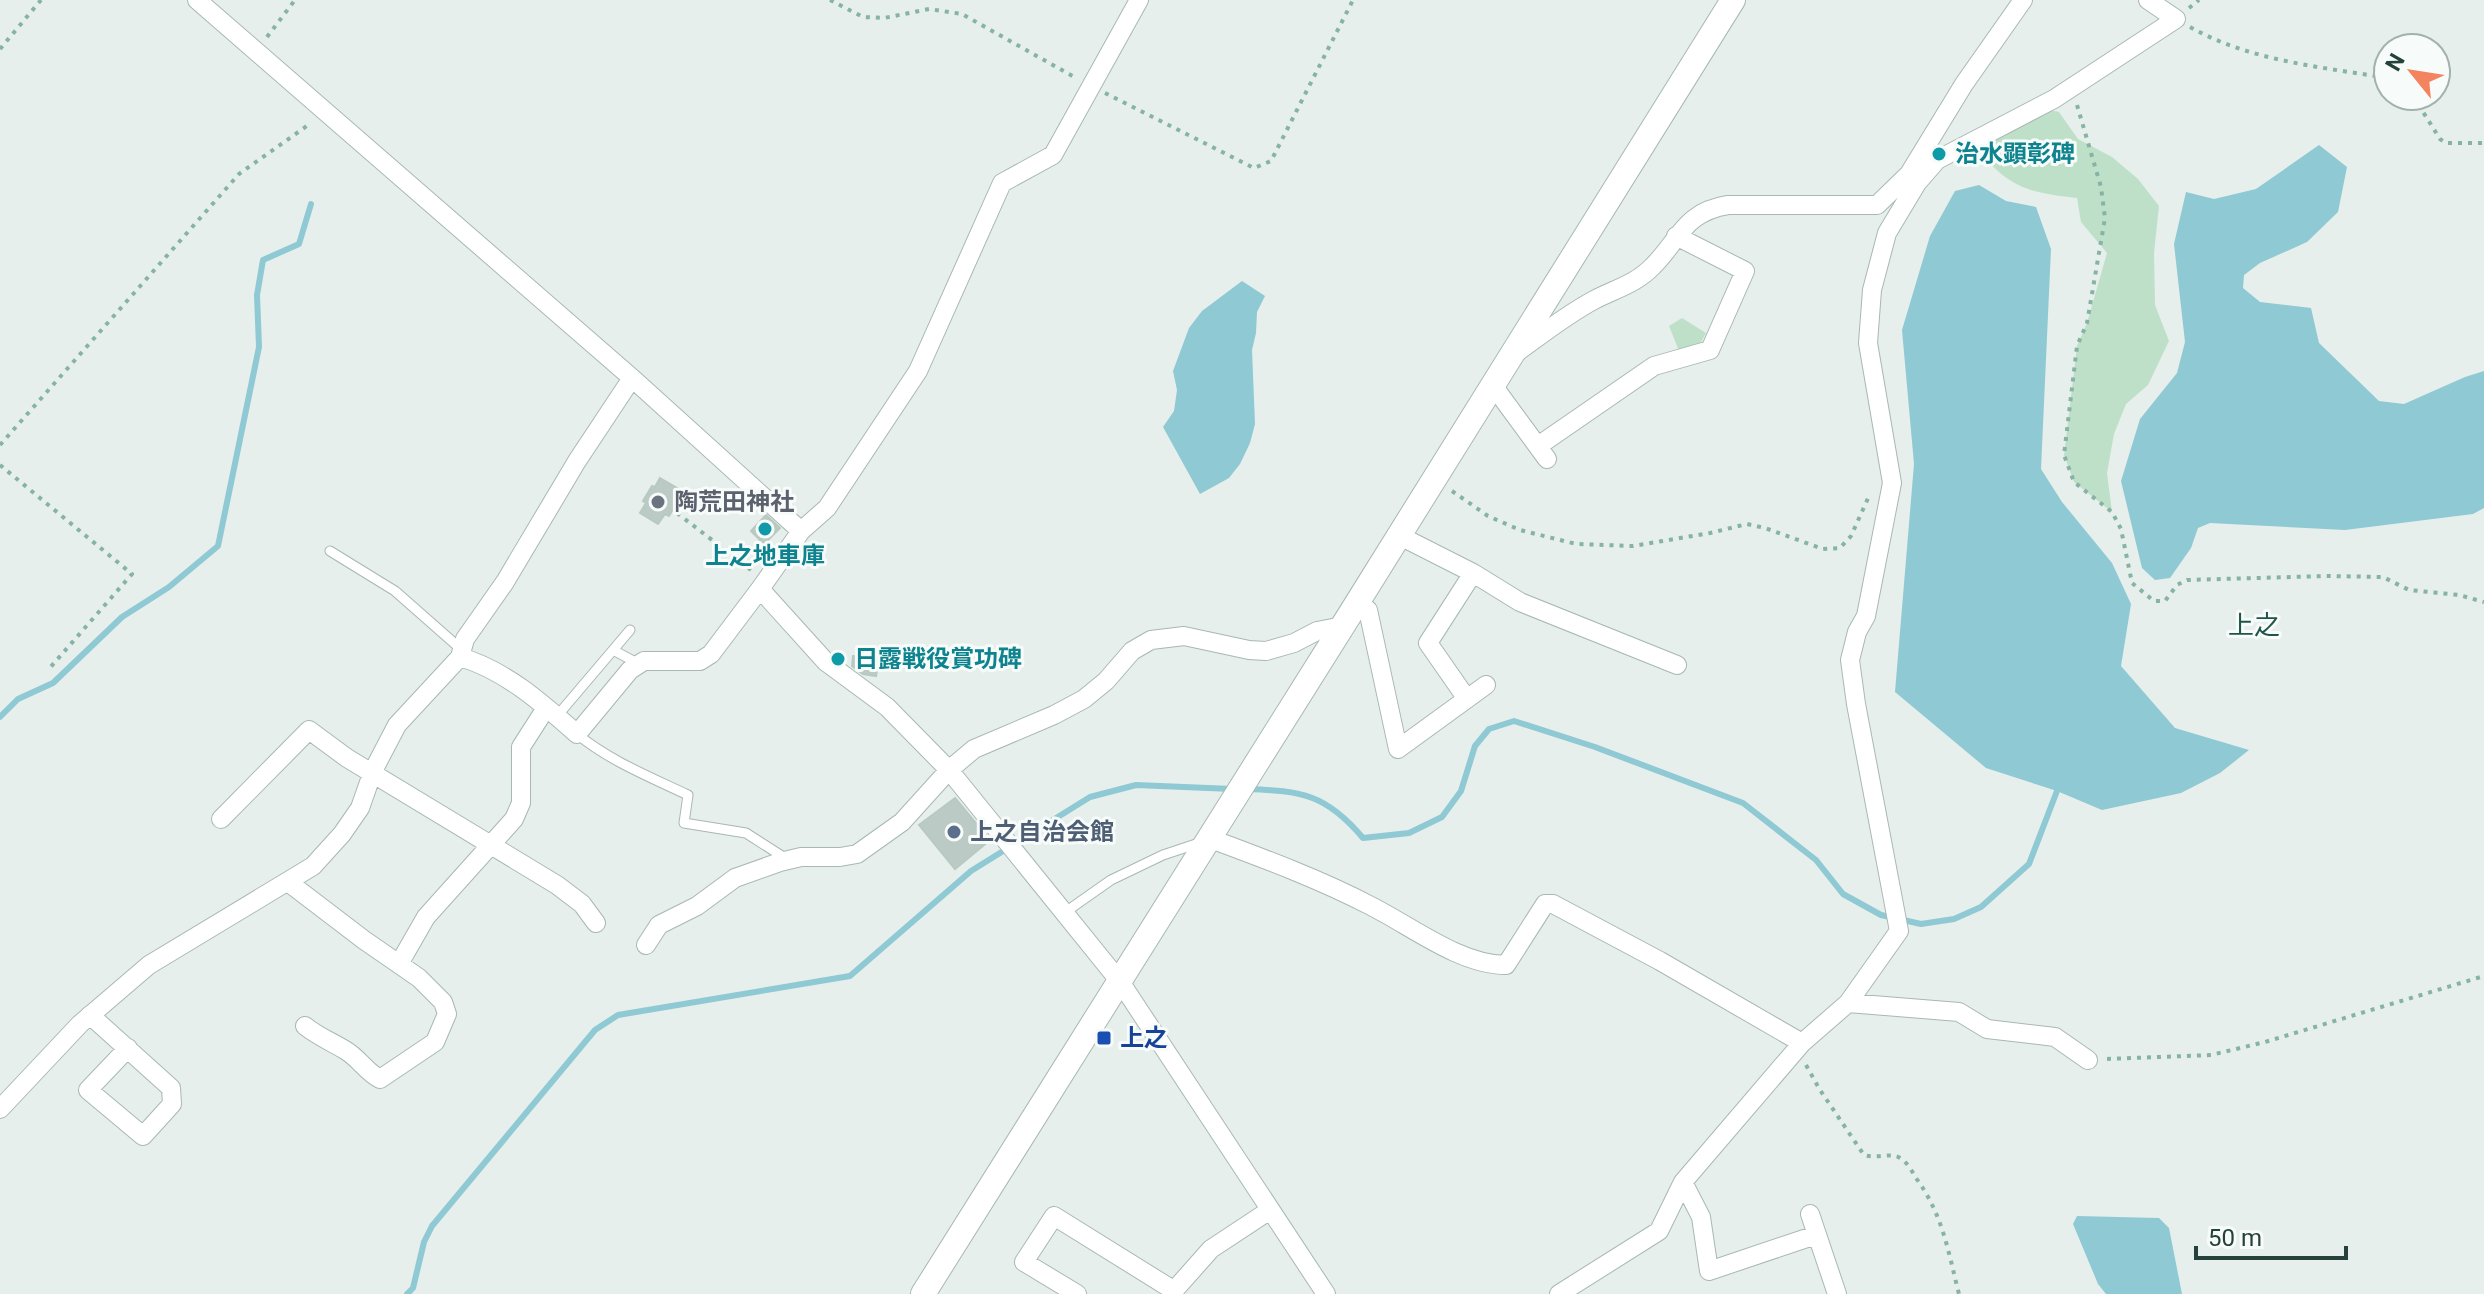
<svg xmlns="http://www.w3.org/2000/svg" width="2484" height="1294" viewBox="0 0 2484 1294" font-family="Roboto,'Noto Sans JP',sans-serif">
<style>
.green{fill:#bfe0c8}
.water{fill:#8ec9d4}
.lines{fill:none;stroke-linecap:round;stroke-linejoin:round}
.stream{stroke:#8ec9d4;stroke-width:6}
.building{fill:#bbcac4;stroke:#b8c9c2;stroke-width:2}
.service-casing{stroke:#a8b8b2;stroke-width:11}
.minor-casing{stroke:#a8b8b2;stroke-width:20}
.tertiary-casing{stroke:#a8b8b2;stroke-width:26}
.path{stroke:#86b3a5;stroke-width:4;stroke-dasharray:4 6;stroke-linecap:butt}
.service{stroke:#fff;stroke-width:9}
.minor{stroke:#fff;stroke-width:18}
.tertiary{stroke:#fff;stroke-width:24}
.culture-dot{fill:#0f9aa8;stroke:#f7fbf9;stroke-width:3}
.worship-dot{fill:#6b7280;stroke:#f7fbf9;stroke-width:3}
.service-dot{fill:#5c6f8a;stroke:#f7fbf9;stroke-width:3}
.transit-dot{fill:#1a4fb4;stroke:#f7fbf9;stroke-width:3}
.labels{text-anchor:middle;stroke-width:6;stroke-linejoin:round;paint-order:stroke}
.culture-label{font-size:24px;font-weight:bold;fill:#0d838f;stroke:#f7fbf9;text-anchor:start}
.worship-label{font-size:24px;font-weight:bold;fill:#5b616d;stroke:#f7fbf9;text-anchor:start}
.service-label{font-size:24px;font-weight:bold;fill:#4e5e75;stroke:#f7fbf9;text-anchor:start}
.transit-label{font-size:24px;font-weight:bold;fill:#164399;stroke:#f7fbf9;text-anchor:start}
.neighbourhood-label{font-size:26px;fill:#1f5548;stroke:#f7fbf9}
</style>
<rect width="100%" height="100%" fill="#e6efeb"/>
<path class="green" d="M2050,110l9,2 19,27 34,18 26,22 21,27 -5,47 1,52 14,36 -21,44 -22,19 -12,30 -7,39 5,39 -38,-30 -10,-27 13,-109 10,-23 20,-70 -26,-31 -4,-24c-47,-5 -69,-10 -99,-49z
M1682,318l24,15 -6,11 -21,7 -10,-25z"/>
<path class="water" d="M2319,145l28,22 -9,45 -31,30 -47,21 -16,12 -1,13 17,14 51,6 8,35 60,58 25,3 61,-27 19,-6v137l-11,6 -128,16 -135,-7 -12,5 -7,20 -21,30 -15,2 -13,-12 -21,-87 19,-62 37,-46 8,-31 -11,-98 12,-52 28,7 42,-10z
M1979,185l27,16 30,6 15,42 -10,220 21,33 50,61 19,41 -10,62 54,62 74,22 -29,23 -39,20 -79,17 -45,-19 -71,-23 -91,-76 19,-228 -12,-134 28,-94 25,-45z
M1242,281l23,15 -8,16 -1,21 -4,17 3,74 -5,19 -10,21 -11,14 -29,16 -37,-67 11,-16 3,-21 -4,-19 16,-43 13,-17z
M2077,1216l82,2 10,10 13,66h-76l-8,-10 -25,-60z"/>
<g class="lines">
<path class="stream" d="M0,717l18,-18 35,-16 69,-66 47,-30 49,-41 41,-199 -2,-52 6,-35 36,-16 12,-40
M1247,789c55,2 79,5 116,49l46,-5 33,-16 19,-26 14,-45 14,-17 25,-8 81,26 148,56 73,57 27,34 38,21 40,9 33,-5 27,-12 48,-43 28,-73
M407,1294l6,-6 11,-46 8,-16 163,-196 23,-15 232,-39 121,-105 119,-74 46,-12 96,4"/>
</g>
<path class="building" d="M660,478l19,11 -5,9 4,3 -9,15 -4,-2 -7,10 -18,-11 6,-10 -3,-2 9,-15 3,1z
M766,515l14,13 -16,16 -13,-13z
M853,656l26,3 -3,17 -13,-2 -11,-8z
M955,798l35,42 -35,29 -36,-44z"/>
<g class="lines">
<g class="service-casing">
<path id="service" d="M330,551l65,40 67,59
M613,650l26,14
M557,716l73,-86
M577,734c33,27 73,43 111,61l-4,28 62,10 39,25
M1064,913l47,-33 52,-25 39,-13"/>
</g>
<g class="minor-casing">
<path id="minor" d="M197,0l435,378 169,153 -41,58 66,73 61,45 62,63 172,213 205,311
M1929,156l8,4 117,-61 122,-80 -28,-19
M1516,353c25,-18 50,-38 78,-53 21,-11 42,-16 59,-34 27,-27 31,-54 75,-61h149l32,-31 55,-90 59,-84
M1492,384l55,75
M1538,446l116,-80 56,-16 35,-79 -69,-35
M801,531l26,-23 91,-137 84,-188 51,-28 86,-155
M1398,535l75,38 47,29 157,63
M1357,603l11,7 30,139 88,-64
M460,657c45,13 82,46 117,77l53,-64 14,-9h56l11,-7 49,-65
M1467,699l-39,-56 45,-70
M221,819l88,-89 38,28 210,127 25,19 14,19
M1211,839c54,20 108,40 160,67 40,20 89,59 135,59l39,-61h8l107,57 142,82
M288,882l76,58 55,38 24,24 4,12 -12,28 -55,37c-14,-7 -21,-21 -35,-29 -15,-9 -26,-13 -40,-24
M646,945l13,-20 38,-19 38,-28 45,-16 21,-5h39l17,-3 45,-32 47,-52 25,-21 80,-34 30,-16 22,-18 26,-30 19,-11 33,-4 65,14 17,1 28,-8 23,-12 26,-5
M399,964l27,-47 88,-98 7,-16v-56l25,-39
M1848,1003l111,9 28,17 68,8 33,23
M90,1015l81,73 1,16 -29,32 -55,-46 40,-42
M0,1109l80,-85 69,-59 164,-99 29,-32 18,-26 13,-37 24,-46 63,-68 5,-18 40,-57 72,-121 55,-83
M1683,1182l18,35 8,54 107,-36
M1810,1214l27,80
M1077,1294l-53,-32 30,-46 119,74
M1171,1294l40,-45 59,-39
M1559,1294l100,-63 24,-49 119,-139 46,-40 51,-72 -43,-227 -6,-44 7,-28 9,-16 26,-133 -24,-140 4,-53 15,-57 30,-50 20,-23"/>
</g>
<g class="tertiary-casing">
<path id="tertiary" d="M923,1294c273,-429 540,-863 810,-1294"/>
</g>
<path class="path" d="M830,0l33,17 21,1 45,-9 33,5 114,64
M2189,8l10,-8
M2190,27c60,34 131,40 198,51
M267,37l28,-37
M0,49l41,-49
M1105,93l149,75 17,-7 82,-161
M2413,96l27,43 6,4h38
M2077,105l24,82 4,31 -18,105 -10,23 -13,109 10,27 38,30 9,17 11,54 22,18h11l12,-16 10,-5 139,-4 57,1 26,13 50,5 25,7
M0,445l239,-271 72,-51
M0,465l132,109 -84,96
M1452,491l36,25 32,14 56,14 57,2 77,-13 37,-9 18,4 58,21 17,-1 11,-12 18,-40
M677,513l74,57
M2107,1059l104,-4 54,-13 219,-66
M1806,1065l14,25 44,65c13,4 27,-3 36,3 7,4 12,13 16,20 27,37 32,73 43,116"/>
<use href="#service" class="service"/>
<use href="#minor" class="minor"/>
<use href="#tertiary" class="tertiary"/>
</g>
<g class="culture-dot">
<circle cx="1939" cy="154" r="8"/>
<circle cx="765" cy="529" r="8"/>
<circle cx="838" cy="659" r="8"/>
</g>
<circle class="worship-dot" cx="658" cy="502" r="8"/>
<circle class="service-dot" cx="954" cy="832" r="8"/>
<rect class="transit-dot" x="1096" y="1030" width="16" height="16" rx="4"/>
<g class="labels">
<g class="culture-label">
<text x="1955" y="162">治水顕彰碑</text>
<text x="765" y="564" text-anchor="middle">上之地車庫</text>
<text x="854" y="667">日露戦役賞功碑</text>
</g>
<g class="worship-label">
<text x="674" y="510">陶荒田神社</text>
</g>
<g class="service-label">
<text x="970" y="840">上之自治会館</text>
</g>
<g class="transit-label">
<text x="1120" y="1046">上之</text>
</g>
<g class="neighbourhood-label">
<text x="2254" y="634">上之</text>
</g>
</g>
<g transform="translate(2412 72) rotate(300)"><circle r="38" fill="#f7fbf9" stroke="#a3b1ad" stroke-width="2"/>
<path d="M0-6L14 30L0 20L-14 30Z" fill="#f4845f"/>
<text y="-12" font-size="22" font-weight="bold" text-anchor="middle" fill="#24423a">N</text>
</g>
<path d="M2196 1246v12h150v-12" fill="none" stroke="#24423a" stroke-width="4"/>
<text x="2208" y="1246" font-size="24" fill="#24423a" stroke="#f7fbf9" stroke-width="6" paint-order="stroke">50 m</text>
</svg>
